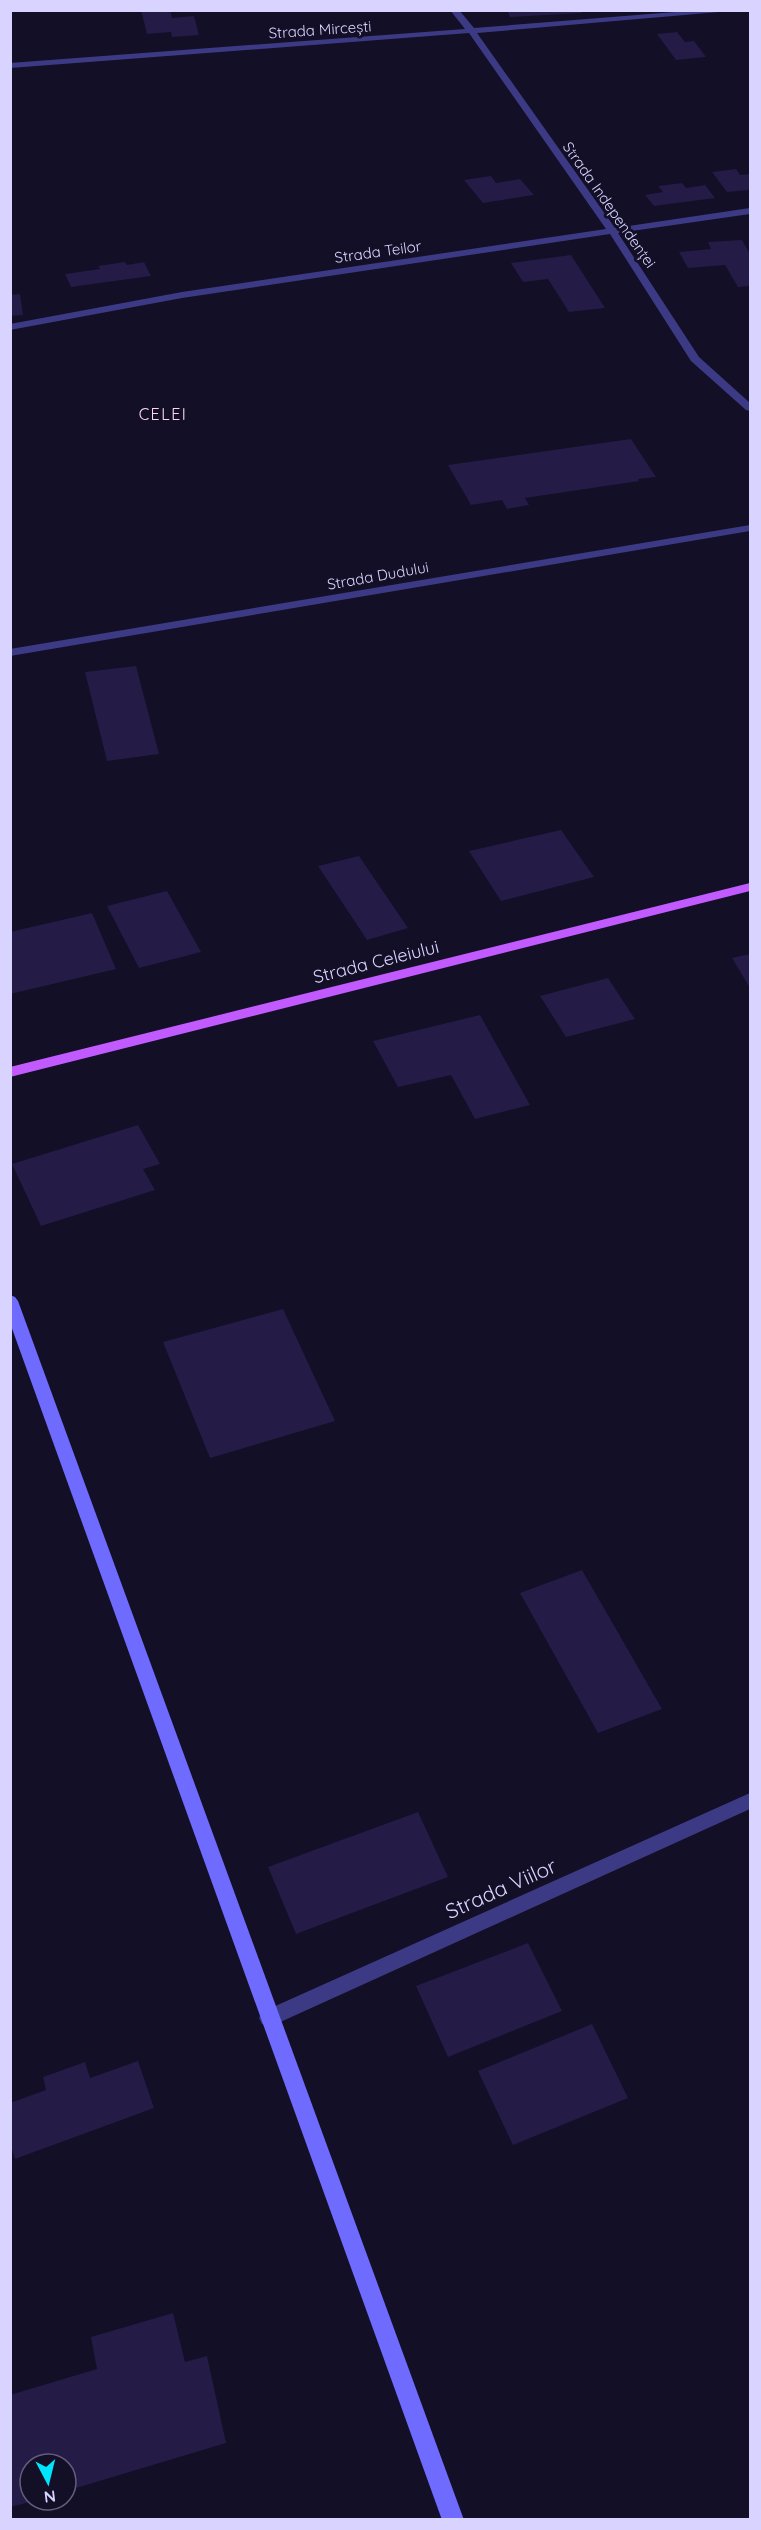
<svg xmlns="http://www.w3.org/2000/svg" width="761" height="2530" viewBox="0 0 761 2530" font-family="Quicksand,sans-serif">
<style>
.building{fill:#241b47}
.lines{fill:none;stroke-linecap:round;stroke-linejoin:round}
.street{fill:#3d3a85;fill-rule:evenodd}
.secondary{fill:#6f6bff;fill-rule:evenodd}
.primary{fill:#c25bff;fill-rule:evenodd}
.labels{text-anchor:middle;stroke-width:6;stroke-linejoin:round;paint-order:stroke}
.far-street-label{font-size:15px;fill:#d9d4ff;stroke:#130f26}
.far-neighbourhood-label{font-size:16px;letter-spacing:1.5px;fill:#ffd6f0;stroke:#130f26}
.street-label{font-size:18px;fill:#d9d4ff;stroke:#130f26}
.near-street-label{font-size:21px;fill:#d9d4ff;stroke:#130f26}
</style>
<rect width="100%" height="100%" fill="#130f26"/>
<path class="building" d="M141,10h29l2,8 22,-2 5,19 -27,2 -1,-5 -24,2z
M507,10h74l1,3 -72,4z
M677,32l8,10 9,-1 12,16 -30,3 -19,-26z
M736,169l4,6 10,-1v16l-23,2 -15,-20z
M491,176l5,7 24,-4 14,16 -51,8 -19,-23z
M682,183l4,5 19,-3 10,13 -61,8 -9,-11 18,-3 -5,-6z
M742,240l8,14v32l-12,1 -13,-22 -37,3 -9,-16 32,-3 -3,-7z
M571,255l34,53 -36,4 -21,-33 -25,3 -12,-19z
M125,262l2,3 17,-3 7,14 -80,11 -6,-13 35,-5 -2,-3z
M20,294l3,21 -13,1v-21z
M631,439l25,38 -18,2 1,2 -114,17 4,7 -22,4 -5,-9 -31,5 -23,-40z
M136,666l23,88 -52,7 -22,-89z
M561,830l33,47 -93,24 -32,-50z
M359,856l49,72 -41,12 -49,-74z
M167,891l34,61 -62,16 -32,-62z
M92,913l24,56 -106,25v-62z
M750,954v34l-18,-30z
M608,978l27,41 -69,18 -26,-41z
M480,1015l50,90 -55,14 -24,-44 -53,12 -25,-46z
M138,1125l22,39 -17,5 12,21 -114,36 -29,-62z
M283,1309l52,112 -125,37 -47,-116z
M582,1570l80,139 -64,24 -78,-140z
M418,1812l30,65 -152,57 -28,-67z
M528,1943l34,68 -114,46 -32,-71z
M592,2024l36,74 -115,47 -35,-74z
M138,2061l16,47 -139,51 -5,-16v-40l36,-13 -3,-13 42,-15 5,16z
M173,2313l12,49 22,-6 19,87 -160,48v-27h-36v38l-20,5v-112l87,-26 -6,-32z"/>
<g class="lines">
<path class="street" d="M450,10h9l15,18 226,-18h42l-265,23 138,195 135,-20v6l-132,19 81,124 51,46v8l-4,-1 -55,-49 -81,-127 -428,64 -172,32v-6l172,-32 424,-63 -137,-196 -459,35v-5l455,-34z
M750,525v6l-740,125v-7z
M750,1793v16l-474,215 -7,3 -7,-3 -3,-6 3,-6z"/>
<path class="secondary" d="M10,1295l5,2 3,4 446,1219h-22l-432,-1197z"/>
<path class="primary" d="M750,883v8l-740,186v-10z"/>
</g>
<g class="labels">
<g class="far-street-label">
<text transform="translate(320 30) rotate(-4)" y="5">Strada Mircești</text>
<text transform="translate(609 205) rotate(55)" y="5">Strada Independenței</text>
<text transform="translate(378 252) rotate(-8)" y="5">Strada Teilor</text>
<text transform="translate(378 576) rotate(-10)" y="5">Strada Dudului</text>
</g>
<g class="far-neighbourhood-label">
<text x="163" y="420">CELEI</text>
</g>
<g class="street-label">
<text transform="translate(376 962) rotate(-14)" y="6">Strada Celeiului</text>
</g>
<g class="near-street-label">
<text transform="translate(501 1889) rotate(-24)" y="7">Strada Viilor</text>
</g>
</g>
<rect width="761" height="2530" fill="none" stroke="#d9d4ff" stroke-width="24"/>
<g transform="translate(48 2482) rotate(173)"><circle r="28" fill="#130f26" stroke="#625e7d" stroke-width="1.5"/>
<path d="M0-4.5L10 22L0 15L-10 22Z" fill="#00e5ff"/>
<text y="-9" font-size="16" font-weight="bold" text-anchor="middle" fill="#d9d4ff">N</text>
</g>
</svg>
